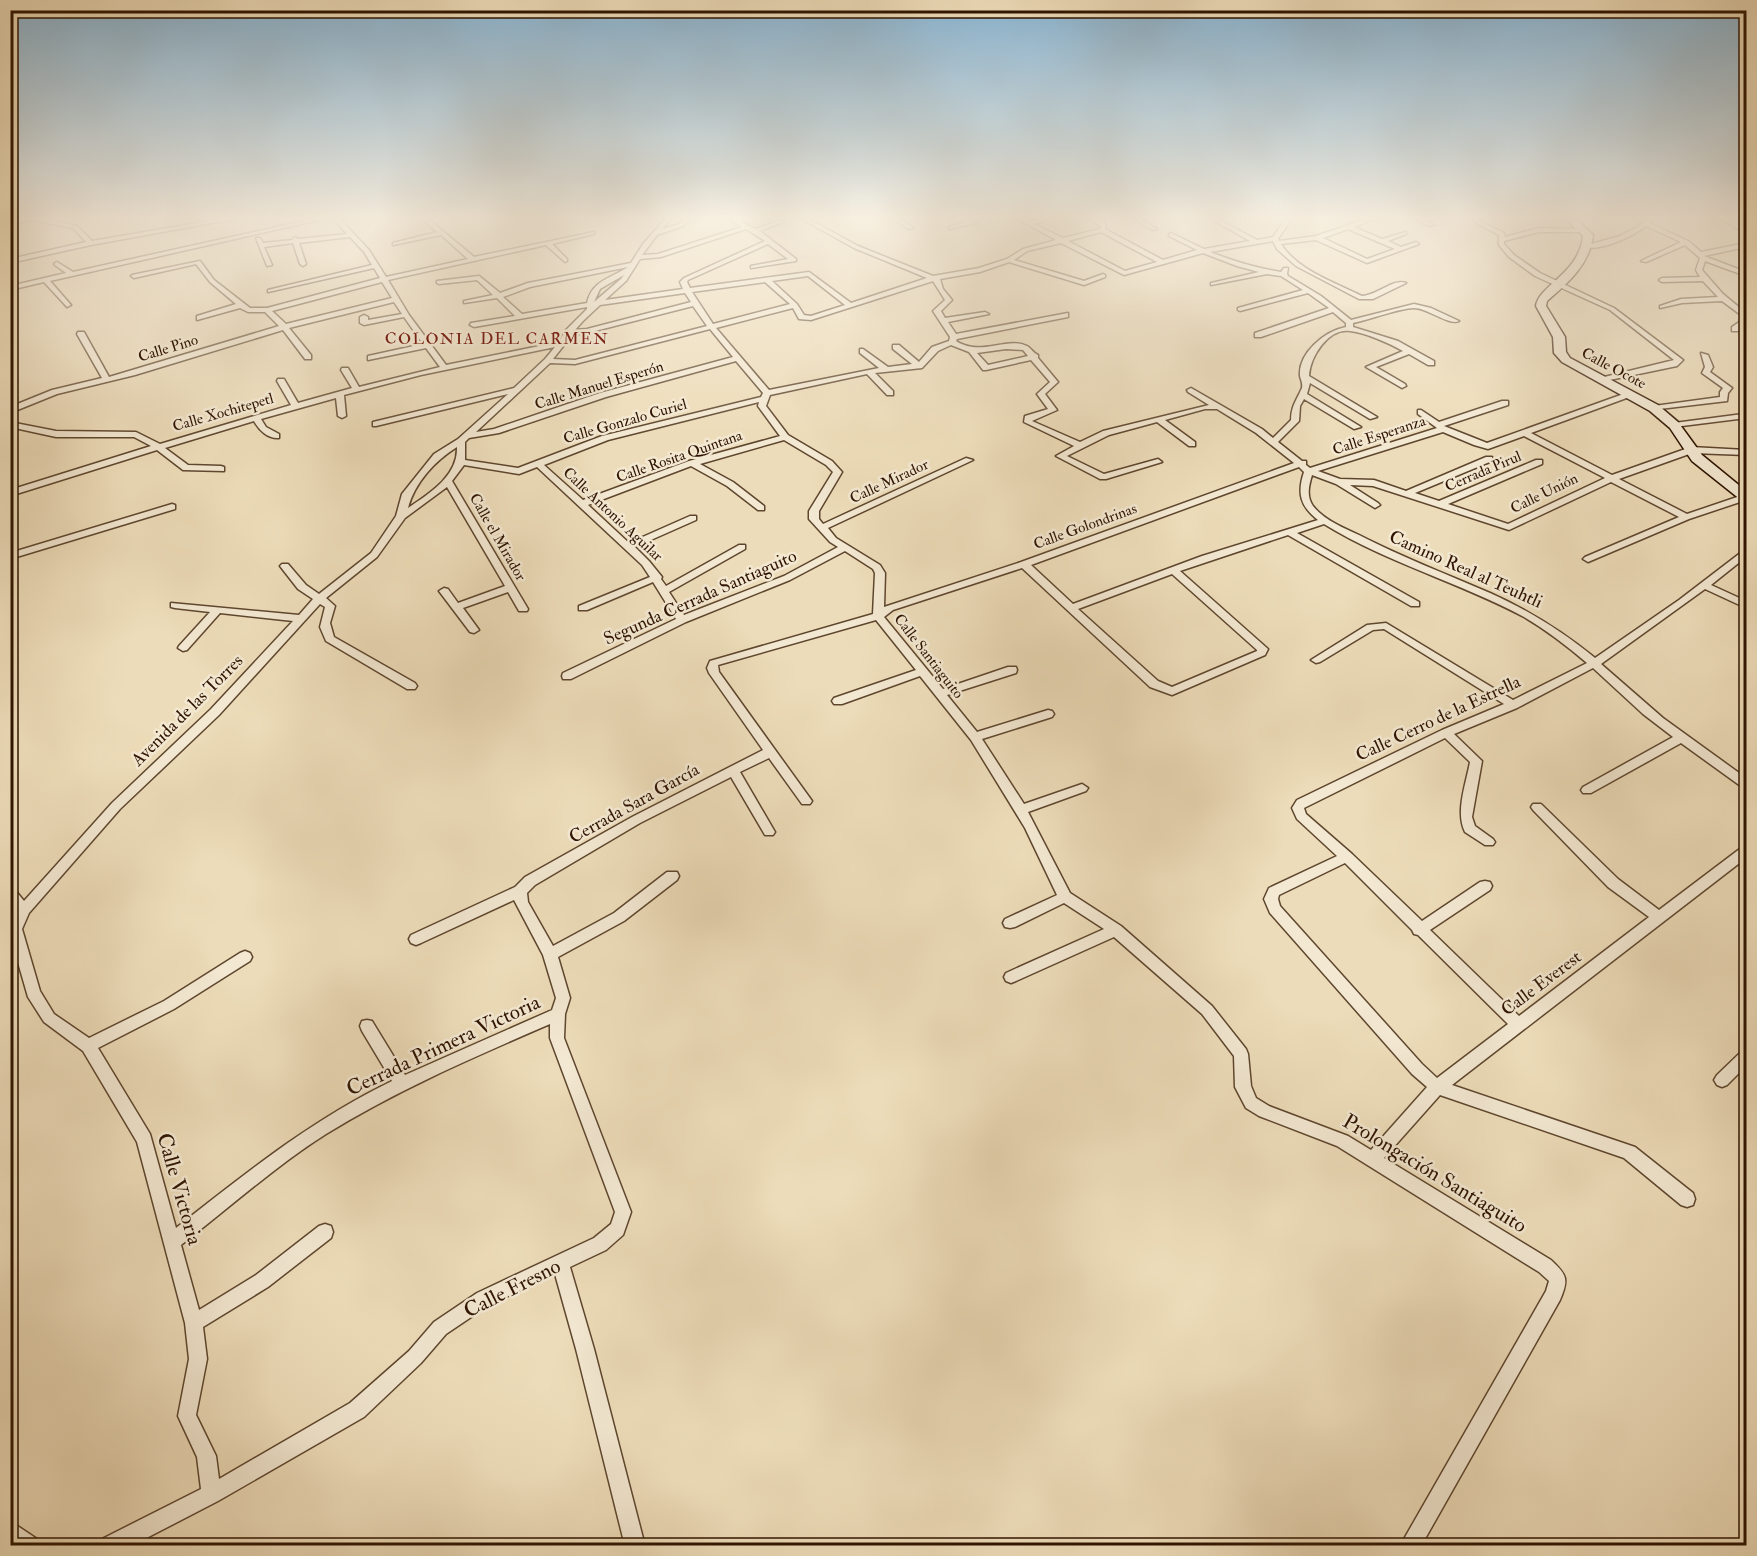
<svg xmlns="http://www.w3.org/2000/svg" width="1757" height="1556" viewBox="0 0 1757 1556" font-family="'IM FELL Double Pica',serif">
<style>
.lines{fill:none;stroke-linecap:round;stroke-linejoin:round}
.street-casing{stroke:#5e462e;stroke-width:3}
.secondary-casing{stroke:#2f1400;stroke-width:3}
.street{fill:#f3e8d2;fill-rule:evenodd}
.secondary{fill:#f3e8d2;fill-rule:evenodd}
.labels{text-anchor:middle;stroke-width:5;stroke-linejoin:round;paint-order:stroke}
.far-street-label{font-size:15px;fill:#2f1400;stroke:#f3e8d2}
.far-neighbourhood-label{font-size:16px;letter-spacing:1.5px;fill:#7a1f14;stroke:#f3e8d2}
.street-label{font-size:18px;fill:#2f1400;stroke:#f3e8d2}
.near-street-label{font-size:21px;fill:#2f1400;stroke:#f3e8d2}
</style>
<rect width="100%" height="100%" fill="#eddcb9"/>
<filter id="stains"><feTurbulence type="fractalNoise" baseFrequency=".00333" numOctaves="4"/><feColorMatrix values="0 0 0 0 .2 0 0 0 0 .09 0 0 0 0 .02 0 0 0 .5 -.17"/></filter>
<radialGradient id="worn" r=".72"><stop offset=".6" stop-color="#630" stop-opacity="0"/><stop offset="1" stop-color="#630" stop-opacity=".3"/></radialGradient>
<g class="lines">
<g class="street-casing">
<path id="street" d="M25,218h14l38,8 15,15 134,-23h13l-148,27 -81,18v-4l76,-17 -13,-14 -41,-8 -22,5v-4z
M317,218h11l-278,63 21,24 -4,2 -23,-25 -34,8v-4l56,-13 -11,-8 -1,-1 3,-2 16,10z
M333,218h6l30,32 17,27 82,-18 -27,-24 -48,10v-2l44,-11 -16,-14h6l3,2 18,-2 -15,5 41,34 120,-25v2l-42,10 15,15v2l-2,1 -19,-17 -158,35 21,35 37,50 113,-23 6,-11 22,-22v-2l-113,20 -4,-2 1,-2 44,-7 -18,-18 -33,5v-2l29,-6 -16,-15 -38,4 -2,-1v-2l42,-5 21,17 28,-10 103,-20 12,-19 23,-26h6l-10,11 17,-5 6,-6h6l-8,8 -26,9 -15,20 16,-1 84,-27 -10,-6 4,-3h7l-3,3 15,8 26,-9 5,1 -26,10 36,28v2l-45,7v-2l37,-7 -20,-15 -80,36 -1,2 3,6 119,-16 42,31 76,-25 -73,-30 -54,-30h7l51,28 75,30 46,-8 28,-9 16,-10 33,-9 -40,-22h7l6,3 26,-3 -21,6 29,14 37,-9 1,-2 -12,-9h7l10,7 -1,4 58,31 34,-10 -28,-14v-2l2,-1 33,16 46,-8 -41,-23h7l41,22 16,-3 13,-19h6l-14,21 1,2 37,-5 53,-18h8l-23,9 28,12 24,-7v2l-18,7 13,6 15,-5 3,2 -52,19 -51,-23 -35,4c16,26 55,39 81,52 14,0 32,-18 44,-13l-33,16h-14l-63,-33 -19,-17 -4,-8 -63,11c23,9 46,16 71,20l3,-4h4l-1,6 1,2 33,20 30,24 63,-16 17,4 28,13c-10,5 -31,-13 -45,-13 -14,0 -46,12 -61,15v4l45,14 36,20v4h-6l-19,-11 -33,13 29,17 1,2 -4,2 -36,-21 37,-16c-14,-8 -37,-18 -53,-20 -22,-3 -40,26 -41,45l68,41 -7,2 -60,-36 -3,11 54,33 -7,2 -50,-30 -4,7 -1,15 -21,21 24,19h4v4l4,3 127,-40 -19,-14v-4h3l18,12 63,-21h6v4l-64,21 43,17 142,-51h3v4l-101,37 81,42 79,-28 55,3v5l-54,-2 -73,26 68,35 59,-20v6l-57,19 -101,43 -5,-3 2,-2 94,-40 -68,-35 -102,48 -136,-44 -23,-1 28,18 2,2 -5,3 -39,-24 -24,-9c-3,10 -6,21 1,31 11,14 31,22 46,29 43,22 87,39 131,58 38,17 72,38 105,65l84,-58 64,-49 3,-1v7l-35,28 35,16v7l-41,-19 -104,75 62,54 83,60v10l-4,-1 -61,-44 -90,50h-8l-2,-3 2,-3 90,-50 -30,-23 -50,-46 -76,40 -63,26 28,27 -10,56 3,9 18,13 2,3 -2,3h-8l-20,-13c-10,-20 1,-48 5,-70l-25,-24 -141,70 2,6 46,40 70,67 58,-39 5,-1 5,1 2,4 -2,4 -60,40 89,86 130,-99 -41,-30 -75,-77 -2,-3 2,-3h8l77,75 41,31 82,-62 5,-2v12l-294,227 183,62 58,46 2,6 -2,6 -6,2 -6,-2 -57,-47 -184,-63 -56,63 167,102c16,15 18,19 9,40l-139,246h-21l146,-255 3,-10 -10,-9 -202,-126 -78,-30 -13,-8 -11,-21 -1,-31 -32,-42 -88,-77 -98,44 -5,2 -5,-2 -2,-4 2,-4 98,-44 -40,-26 -49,24 -5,1 -5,-1 -2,-4 2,-4 52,-24 -32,-67 -54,-88 -51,-64 -78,28h-8l-2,-3 2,-3 82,-28 -40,-50 -158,45 1,7 93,129 -2,3h-8l-33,-46 -29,14 35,60 -2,3h-8l-34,-58 -91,46 -105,62 -8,8 1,9 25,44 61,-33 53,-41h10l2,4 -2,4 -53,41 -66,36 12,41 -5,16 -1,24 67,174 -8,23 -17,15 -36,17 24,82 51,197h-20l-49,-197 -21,-75 -66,31 -43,29 -25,29 -57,54 -146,84 -87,45h-32l3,-7 99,-50 -4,-32 -19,-41 11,-57 -4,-36 -48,-181 -54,-91 -39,-29 -16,-25 -15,-52h-3v-21l2,-3h-2v-11l4,-2 -4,-4v-15l5,1 9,11 88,-98 99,-94 82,-88 -73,-8 -33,37 -4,1 -5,-3 1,-2 31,-34 -35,-4 -4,-1v-4l128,12 14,-16 -15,-10 -18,-23 2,-2h6l18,21 13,9 52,-41 25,-37 6,-22 32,-40 24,-15 50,-45 -132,32h-3v-4l141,-34 31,-29 10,-12 -134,28 -77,20 2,21 -4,2 -4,-2 -2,-18 -75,21 5,8 13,7v4c-11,1 -20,-8 -25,-17l-89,27 23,17 33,1 3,1v4l-41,-1 -26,-20 -147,46v-6l141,-44 -17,-9h-78l-46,-10v-5l46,9 80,1 24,12 131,-39 -14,-24 1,-2h6l14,24 54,-15 -11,-18 1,-2h6l11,19 81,-20 -14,-19 -58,12v-4l55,-12 -19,-27 -40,8 -4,-2v-6l4,-2 4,2v3l34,-6 -8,-12 -105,26 22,27v4h-6l-22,-29 -148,45 -78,19 -47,19v-6l42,-17 50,-12 -25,-44 1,-2h6l25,45 170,-51 -14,-14h-17l-8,-4 -43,12v-4l39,-12 -26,-22 -14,-18 -62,14 -3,-2 1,-1 68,-14 14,19 36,28h17l113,-30 -6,-10 -106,24v-2l104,-25 -8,-13 -14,-15 -51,6 7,21 -3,2 -3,-2 -7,-21 -29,4 8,18 -5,1 -11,-28h4l3,5 29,-3 3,-3 3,2 49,-5zM746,229l19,12 -81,37 -4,4 3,7 -78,11 21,-19 14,-22 21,-2zM1348,229l47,20 -28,10 -44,-21zM1101,232l56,30 -32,9 -57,-30zM1061,243l63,32 79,-22 34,13 22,6 -48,11v2l56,-11 14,2 22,14 -65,18v2l2,1 68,-18 21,15 -74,25v4h6l72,-25 13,11v4c-21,4 -48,26 -46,49 1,5 4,9 1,14 -5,11 -10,17 -10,30l-18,18 -11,-9 -71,-41 -4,2 1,2 21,13 -106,26 -23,11 -48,-21 25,-11 -12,-16 13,-12 -20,-24v-3c-5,-2 -7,-7 -11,-9 -20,-10 -46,11 -71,-5l1,-2 111,-22v-4l-112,21 -8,-12 41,-8 -4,-2 -40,6 -4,-7 11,-11 -9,-11 -3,-10 40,-7 29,-10 75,23 21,-8v-2l-2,-1 -19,7 -70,-21 13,-9zM628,267c-16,11 -36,13 -41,36l-65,11 -19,-17 27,-10zM624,275l-3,4 -27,23 6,-13zM808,276l37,29 -34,11 -7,-1 -7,-11 -25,-23zM933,281l12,19 -12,11 17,26 -1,4 -17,6 -13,15 -20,-17h-6v4l19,15 -24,3 -25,-18h-3v4l19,15 -110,22 -53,-62 77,-20 6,11 12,1zM382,282l10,16 -106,26 -14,-13zM765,282l25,22 -77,20 -21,-32zM685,293l6,9 -104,27 -12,1 8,-9 17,-16zM693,306l14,20 -132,34 -22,-1 19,-24 15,-2zM710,329l23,28 -133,36 -106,36 -18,3 74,-69 25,1zM951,345l18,7 14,18h3l45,-10 19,22 -13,12 11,15 -23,7 -1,6 50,24 -18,10 44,23h6l56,-17 -4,-3 -54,15 -37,-18 42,-21 48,-13 32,24h6v-4l-30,-22 40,-11h12l39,24 38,30 -273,99 -137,45 1,-34 -5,-8 -44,-27 -8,-10 145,-68 -7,-2 -143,66 -4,-5v-8l23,-39 -10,-11 -44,-26 -22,-29 4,-11 97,-21 20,21h6v-4l-18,-18 47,-5 16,-17zM1006,349l17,1 5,6 -40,9 -11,-12zM736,361l27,32 -2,4 -159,39 -84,32 -53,-8v-18l4,-4 30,-5 107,-36zM759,402l-1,4 22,30 -91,25 -106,39 -39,-35 64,-25zM1443,432l31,13 14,4 36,-13 81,42 -97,46 -60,-20 94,-40v-4h-6l-97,41 -24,-8 77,-32v-4h-6l-80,34 -32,-11 -34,-1 -22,-8zM784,440l42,25 7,7 -24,39v8l21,23 8,5 -54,29 -100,39 -15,-23 76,-43v-4h-6l-73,41 -5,-7 1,-2 -13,-16 -14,-14 61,-27v-4h-6l-61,27 -41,-38 103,-39 36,20 31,24h6v-4l-31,-24 -33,-18zM457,447c1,29 -27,46 -49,61 7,-26 27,-47 49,-61zM464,465l55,9 18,-7 105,98 8,12 -71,29v4h8l66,-28 23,37 -113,54 -1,3 1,3h8l115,-57 104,-42 55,-29 28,18 2,4 -2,41 -163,47 -3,7 2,5 54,77 -131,67 -107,60 -10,10 -104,48 -2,4 2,4 5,2 5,-2 93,-43 29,55 13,43 -4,12 -147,65 -33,-54 -5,-1 -5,1 -2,5 2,5 30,50c-79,38 -146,92 -216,147l-26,-94 -52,-86 76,-39 76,-48 2,-4 -2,-4 -5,-2 -5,2 -76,48 -75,37 -35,-24 -14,-23 -18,-62 7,-16 91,-104 99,-94 101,-111 5,3 -5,20 6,14 81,48h8l2,-3 -2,-3 -81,-46 -4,-14 5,-17 -9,-8 51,-41 28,-39 42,-31 58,99 -47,17 -10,-14 -4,-1 -5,3 31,41 4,1 5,-3 -16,-22 45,-16 11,19h8l1,-2 -76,-128zM1299,467l5,5c-7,21 -4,34 14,48l-116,36 -129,48 -42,-39zM1324,524c63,39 135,58 200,93 22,13 43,29 63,46l-74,37 -127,-77 -19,2 -56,35 5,3 4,-1 53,-32 11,-1 120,75 -62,26 -145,70 -5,8 5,11 40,37 -68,32 -5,11 6,14 142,161 15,13 -56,63 -23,-14 -79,-30 -13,-8 -5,-12 -3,-32 -2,-5 -34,-43 -91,-80 -51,-33 -42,-81 58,-21 2,-3 -6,-4 -58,20 -42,-65 70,-22 2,-3 -2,-3 -4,-1 -71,22 -30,-37 69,-22 1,-3 -1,-3h-8l-65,22 -59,-72 9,-7 129,-42 128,119 22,8 93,-40 3,-6 -88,-78 108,-36 123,71h8v-4l-122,-69zM1172,574l85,76v1l-85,36 -14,-6 -80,-72zM1345,863l67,67 2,4 4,1 90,89 -71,54 -15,-14 -142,-158 -2,-7 1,-4zM550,1024v14l65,174 -4,12 -17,14 -117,55 -43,29 -25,29 -59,52 -131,76 -3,-23 -20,-41 11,-56 -4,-32 65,-40 63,-49 2,-6 -2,-6 -6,-2 -6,2 -63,49 -57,35 -18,-65c48,-37 93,-78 145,-111 71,-44 148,-77 224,-110z
M892,218h7l15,10 -5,1z
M961,218h7l8,5 -27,6v-2l18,-5z
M1132,218h7l18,11 -5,1z
M1411,218h8l16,7 -5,1z
M1473,218h6l1,3 24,12 1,4 34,-9 47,1 1,1 -3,2h-45l-35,9v3l10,11 26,18 74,35 69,52 -6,6 -77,16v-4l74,-18 -64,-50 -75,-34 -26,-19 -10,-12v-10l-23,-12z
M1649,218h6l-5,5 38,18 13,11 45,-9v4l-42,9 42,16v4l-41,-15 -3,9 21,24 23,19v10l-8,8h-6v-4l13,-9 -23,-17 -40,2 -22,5v-2l21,-7 37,-2 -15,-16 -41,1 -3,-2 3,-2 38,-1 -4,-7 4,-12 -15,-13 -39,17 -5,-1 40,-19 -35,-16c-13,10 -47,27 -62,20l36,-10 17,-9z
M1721,218h7l18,12v4z
M1701,353l7,2 5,12 -3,5 22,16 -4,5 -1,8 -76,9v-4h3l66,-9v-5l3,-4 -21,-15 3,-6z
M1743,414h3v4l-72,9 -4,-2 4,-2z
M172,504l3,1v4l-165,50v-6z
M1746,1050v16l-19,19 -5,2 -5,-2 -3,-5 3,-5 24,-23z
M10,1521l27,18 3,7h-27l-3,-2z"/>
</g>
<g class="secondary-casing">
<path id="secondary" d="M1565,218h10l18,17c-3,29 -25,48 -46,66l-1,5 19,31 1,15 4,6 88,47 20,17 24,33 44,36v10l-5,-1 -49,-39 -22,-33 -20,-17 -88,-49 -8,-9 -1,-16 -17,-31c3,-21 43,-32 47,-70z"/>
</g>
<use href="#street" class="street"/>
<use href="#secondary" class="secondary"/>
</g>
<linearGradient id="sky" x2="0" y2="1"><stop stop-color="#89b6d5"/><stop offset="0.5" stop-color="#f7efe0"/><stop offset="1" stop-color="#f7efe0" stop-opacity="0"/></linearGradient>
<rect width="1757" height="436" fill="url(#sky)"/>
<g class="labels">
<g class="far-street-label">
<text transform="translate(168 348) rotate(-17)" y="5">Calle Pino</text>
<text transform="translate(1614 368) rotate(28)" y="5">Calle Ocote</text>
<text transform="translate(599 385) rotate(-17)" y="5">Calle Manuel Esperón</text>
<text transform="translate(223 412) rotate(-16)" y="5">Calle Xochitepetl</text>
<text transform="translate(625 421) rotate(-16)" y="5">Calle Gonzalo Curiel</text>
<text transform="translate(1379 435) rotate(-18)" y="5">Calle Esperanza</text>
<text transform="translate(679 456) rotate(-19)" y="5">Calle Rosita Quintana</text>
<text transform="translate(1483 471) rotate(-23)" y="5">Cerrada Pirul</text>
<text transform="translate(889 481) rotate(-25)" y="5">Calle Mirador</text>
<text transform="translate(1544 493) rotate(-26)" y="5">Calle Unión</text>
<text transform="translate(613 514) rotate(43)" y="5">Calle Antonio Aguilar</text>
<text transform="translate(1085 526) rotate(-20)" y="5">Calle Golondrinas</text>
<text transform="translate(498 537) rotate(60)" y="5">Calle el Mirador</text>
<text transform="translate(929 656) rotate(52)" y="5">Calle Santiaguito</text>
</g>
<g class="far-neighbourhood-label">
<text x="497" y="344">COLONIA DEL CARMEN</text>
</g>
<g class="street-label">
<text transform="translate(1466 569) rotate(24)" y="6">Camino Real al Teuhtli</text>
<text transform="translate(700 597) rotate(-24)" y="6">Segunda Cerrada Santiaguito</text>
<text transform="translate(187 710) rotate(-45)" y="6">Avenida de las Torres</text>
<text transform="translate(1438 718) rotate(-25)" y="6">Calle Cerro de la Estrella</text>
<text transform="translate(634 803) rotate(-29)" y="6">Cerrada Sara García</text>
<text transform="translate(1541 983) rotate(-37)" y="6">Calle Everest</text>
</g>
<g class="near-street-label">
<text transform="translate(443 1045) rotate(-25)" y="7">Cerrada Primera Victoria</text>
<text transform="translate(1435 1173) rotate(31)" y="7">Prolongación Santiaguito</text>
<text transform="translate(180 1189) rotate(74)" y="7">Calle Victoria</text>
<text transform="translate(512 1288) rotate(-27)" y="7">Calle Fresno</text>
</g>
</g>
<rect width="1757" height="1556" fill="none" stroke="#eddcb9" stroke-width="36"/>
<rect x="12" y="12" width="1733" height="1532" fill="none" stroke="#2f1400" stroke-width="3"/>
<rect x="18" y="18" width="1721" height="1520" fill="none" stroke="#2f1400" stroke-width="1.5"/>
<rect width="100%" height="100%" filter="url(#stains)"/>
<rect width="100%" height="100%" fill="url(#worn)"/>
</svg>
